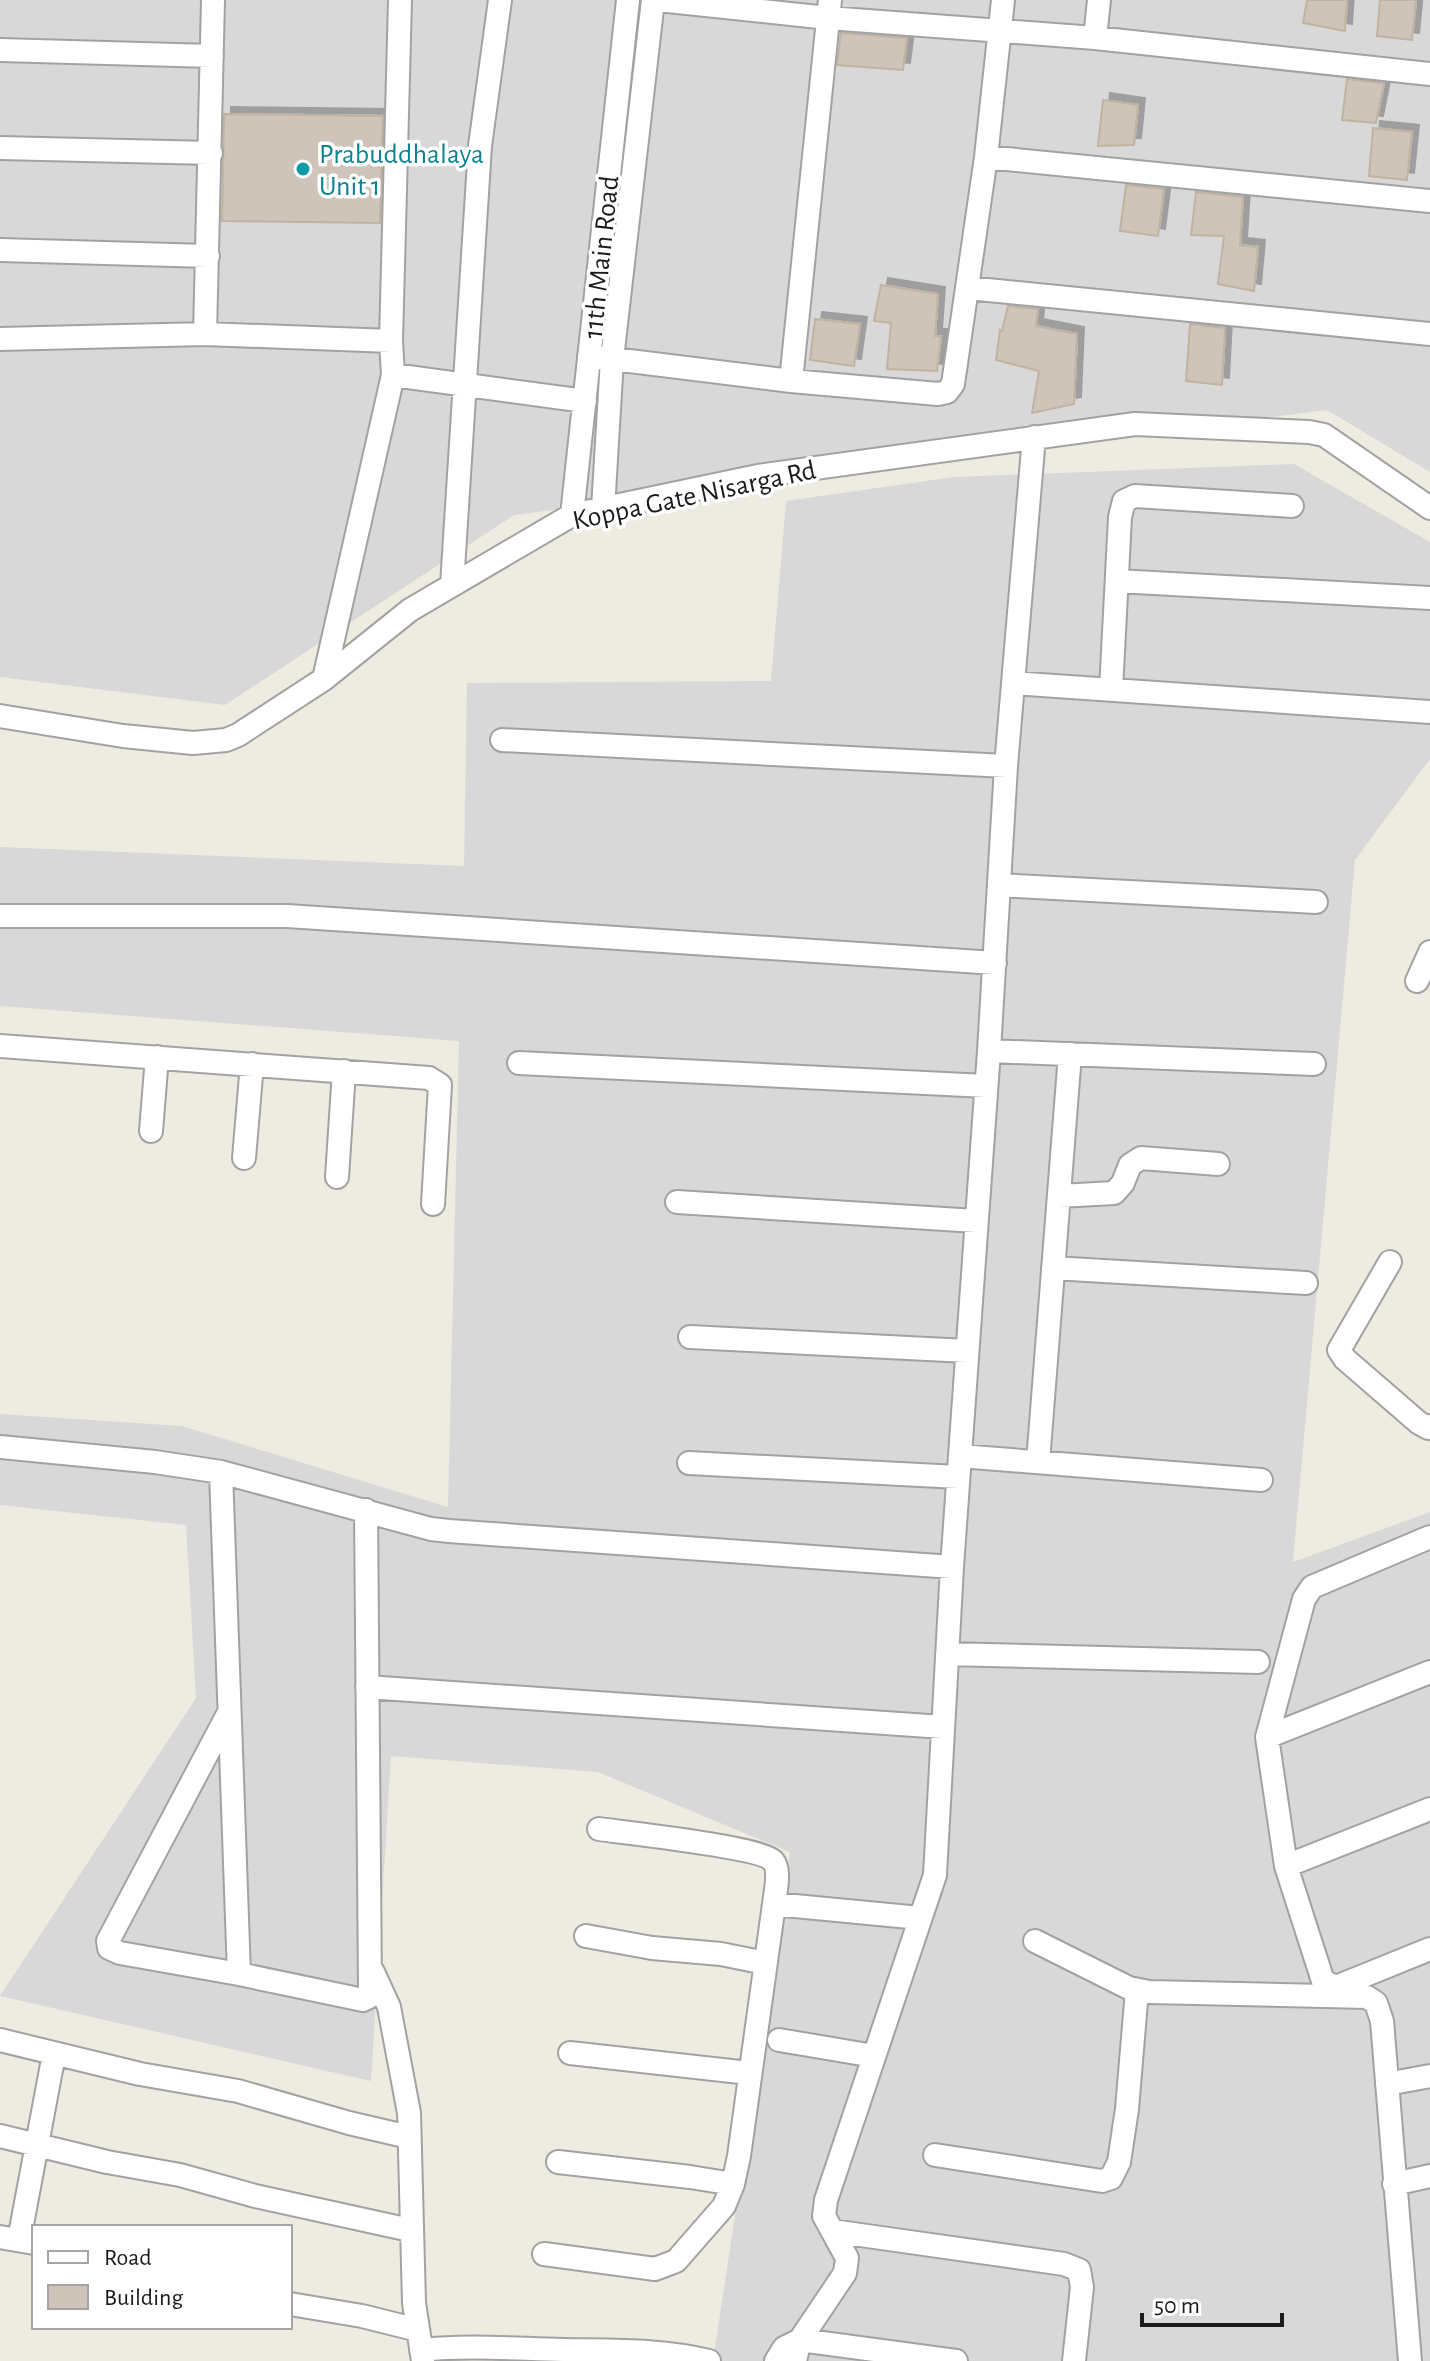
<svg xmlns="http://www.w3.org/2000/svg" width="1430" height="2361" viewBox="0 0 1430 2361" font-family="'Alegreya Sans',sans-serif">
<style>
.residential{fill:#d9d8d8}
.building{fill:#cec4b9;stroke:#c0b3a1;stroke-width:2;filter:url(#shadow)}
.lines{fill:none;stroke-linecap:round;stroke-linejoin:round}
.minor-casing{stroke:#a2a2a2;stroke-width:26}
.minor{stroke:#fff;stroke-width:22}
.culture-dot{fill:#0f9aa8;stroke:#fff;stroke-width:3}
.labels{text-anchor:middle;stroke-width:7;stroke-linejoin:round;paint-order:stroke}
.culture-label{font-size:28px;fill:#0d838f;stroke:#fff;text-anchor:start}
.street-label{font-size:28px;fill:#1b1b1b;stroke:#fff}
</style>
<defs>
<filter id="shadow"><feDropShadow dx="7" dy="-7" stdDeviation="0" flood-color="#0004"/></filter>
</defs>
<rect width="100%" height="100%" fill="#eeebe0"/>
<path class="residential" d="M0,0h1430v472l-103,-62 -813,105 -289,190 -225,-28z
M1294,464l136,78v217l-75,101 -62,702 137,-50v849h-717l77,-509 -192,-80 -207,-16 -20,325 -371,-85 196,-298 -10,-173 -186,-20v-91l182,12 266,81 11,-466 -459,-35v-159l464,19 3,-183 304,-2 15,-180 168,-24z"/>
<path class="building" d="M1307,0h40l-2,31 -42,-8z
M1380,0h36l-4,40 -35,-4z
M841,33l66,5 -4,32 -66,-5z
M1347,79l37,4 -8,40 -34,-3z
M1103,100l35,5 -4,40 -36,1z
M224,114l159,2 -3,107 -158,-2z
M1373,128l39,4 -5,48 -38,-4z
M1126,185l38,4 -6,47 -38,-5z
M1196,192l47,5 -3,48 18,2 -4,44 -36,-7 6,-48 -33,-1z
M881,285l57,9 -3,42h6l-4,35 -50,-2 4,-46 -17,-2z
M1008,306l30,3 -2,17 41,8 -3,70 -42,9 7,-42 -43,-11 4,-30 2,1z
M815,319l45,5 -6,42 -44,-6z
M1190,324l35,4 -3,57 -36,-4z"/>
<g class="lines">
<g class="minor-casing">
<path id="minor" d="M658,0l170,18 267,20 335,36
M1095,38l4,-38
M0,50l212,6
M0,148l211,5
M986,157l444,44
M0,250l208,6
M968,288l462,46
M205,334l8,-334
M0,339l205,-5 186,7
M589,356l202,25 39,-381
M393,375l192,26
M791,381l147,13 9,-2 6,-8 33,-227 17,-157
M603,509l9,-150 41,-359
M572,515l56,-515
M1117,581l313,17
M452,585l28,-439 20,-146
M324,679l69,-304 -2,-34 9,-341
M1013,683l417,29
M1111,690l9,-173 4,-16 11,-5 157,10
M0,716l123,20 70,7 33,-3 12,-5 86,-56 86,-69 162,-95 186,-39 377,-52 174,8 15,3 106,73
M502,740l504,26
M999,885l317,17
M0,916h287l708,47
M1417,981l13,-29
M0,1046l429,32 11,7 -7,119
M989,1051l325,13
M519,1063l467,23
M151,1131l6,-74
M244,1158l8,-94
M337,1177l7,-106
M1059,1196l55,-3 9,-10 7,-18 11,-7 77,6
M677,1202l299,19
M1390,1262l-51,88 6,9 74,64 9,5 2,-2
M1053,1268l253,15
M690,1337l277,14
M0,1447l155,15 66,10 210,57 18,2 503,36
M960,1456l301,24
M1038,1462l32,-408
M689,1463l269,14
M221,1472l18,502 124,26 6,-3 1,-8 -4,-479
M1430,1537l-118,50 -8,12 -37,138 19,129 37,115 13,6 94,-38
M947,1654l311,8
M367,1687l576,40
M227,1716l-119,225 1,7 11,5 119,21
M1267,1737l163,-65
M1286,1866l144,-57
M774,1904l146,14
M586,1936l66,12 69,6 44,9
M1035,1941l94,47 20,4 218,5 9,6 6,18 28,340
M373,1972l16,35 20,106 5,190 9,58
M0,2040l140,34 98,17 111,32 60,14
M779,2040l95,16
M570,2053l179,20
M1387,2084l43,-8
M0,2136l107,26 73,13 75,21 155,34
M935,2155l167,26 9,-3 8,-16 8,-53 10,-119
M558,2162l132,15 43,7
M1394,2184l36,-8
M832,2231l232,33 15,6 3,17 -8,74
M0,2237l34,6
M19,2240l35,-186
M544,2254l111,15 21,-8 48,-55 9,-22 6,-28 35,-252c1,-11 7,-34 -1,-43 -13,-14 -146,-28 -174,-32
M290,2304l72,12 56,14
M421,2350c48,-5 94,-1 142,0 49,1 98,-1 146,11
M776,2361l8,-13 16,-8 156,21
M795,2361l5,-21 45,-67 2,-15 -23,-42 2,-16 109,-325 17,-308 37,-516 17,-285 28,-329"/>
</g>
<use href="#minor" class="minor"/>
</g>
<circle class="culture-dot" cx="303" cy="169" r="8"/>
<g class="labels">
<g class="culture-label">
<text x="319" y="163">Prabuddhalaya<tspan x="319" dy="32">Unit 1</tspan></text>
</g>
<g class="street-label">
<text transform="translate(600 257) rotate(-84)" y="10">11th Main Road</text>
<text transform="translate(694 494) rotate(-12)" y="10">Koppa Gate Nisarga Rd</text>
</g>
</g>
<rect x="32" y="2225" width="260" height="104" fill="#ffffff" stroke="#a4a4a4" stroke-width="2"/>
<rect x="48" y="2251" width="40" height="12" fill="#ffffff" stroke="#a4a4a4" stroke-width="2"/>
<text x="104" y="2265" font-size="24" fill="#1b1b1b">Road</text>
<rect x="48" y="2285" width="40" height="24" fill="#cec4b9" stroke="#a4a4a4" stroke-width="2"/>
<text x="104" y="2305" font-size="24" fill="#1b1b1b">Building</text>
<path d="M1142 2313v12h140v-12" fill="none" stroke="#1b1b1b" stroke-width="4"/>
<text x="1154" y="2313" font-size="24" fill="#1b1b1b" stroke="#ffffff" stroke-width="6" paint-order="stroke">50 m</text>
</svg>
